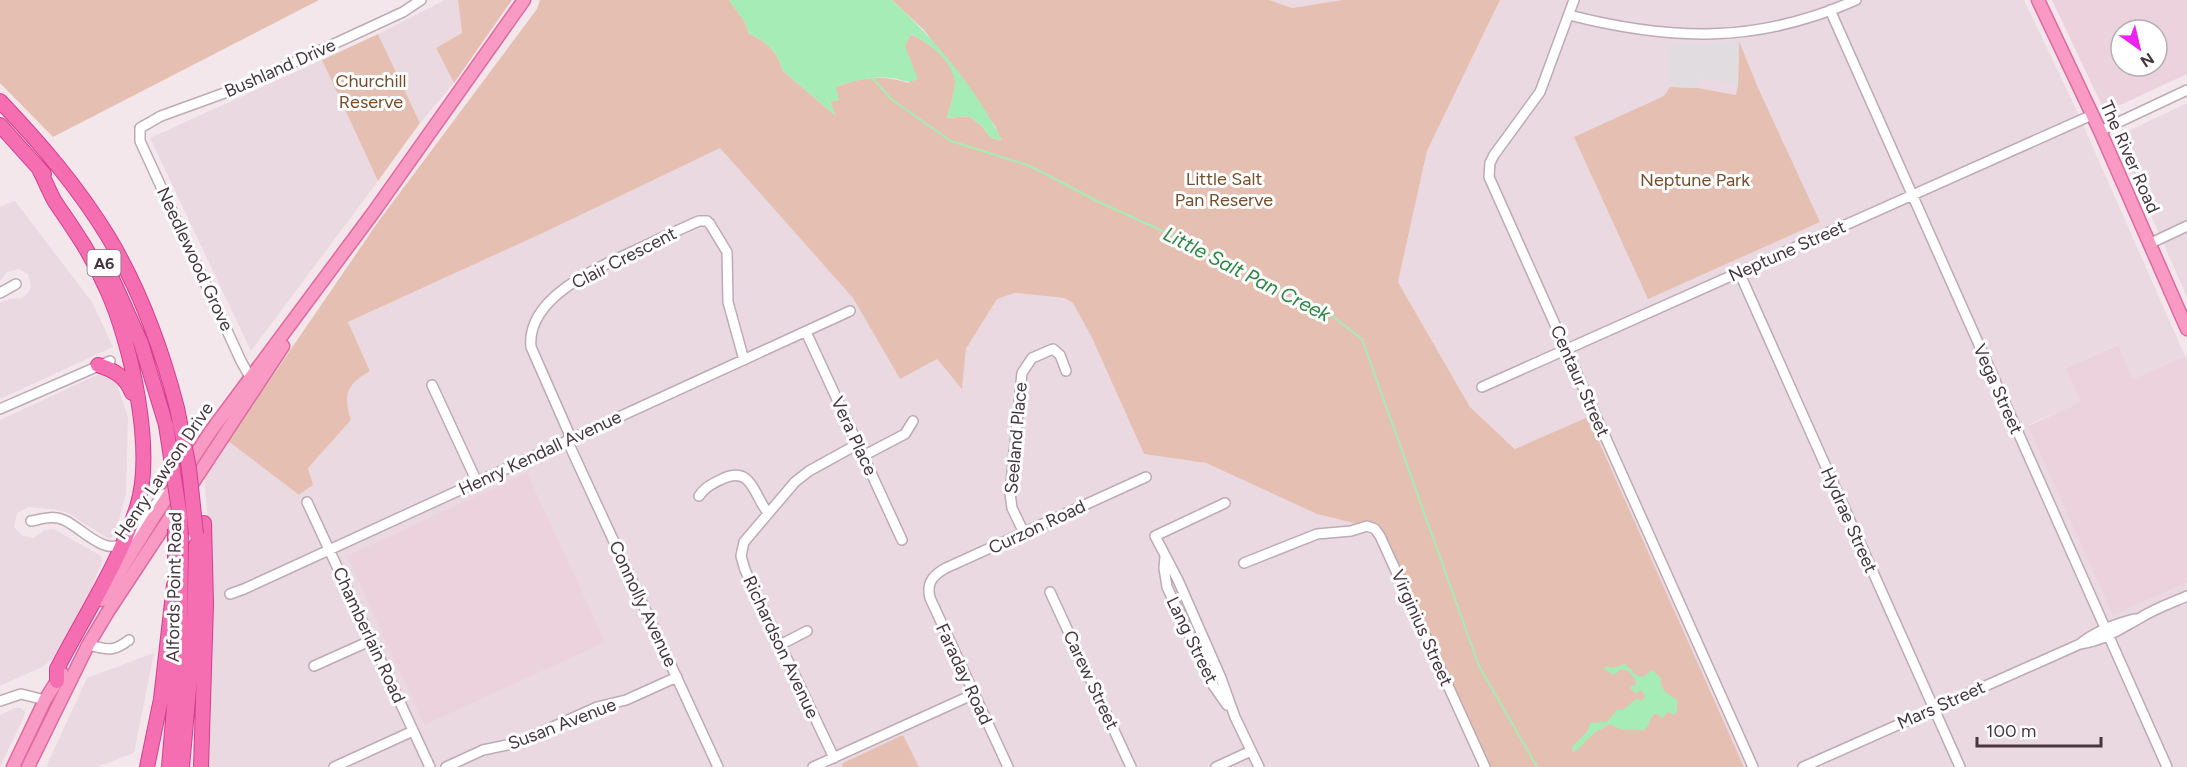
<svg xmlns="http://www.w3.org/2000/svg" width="2187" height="767" viewBox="0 0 2187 767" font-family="Figtree,sans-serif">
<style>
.residential{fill:#ead9e1}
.education{fill:#ebd2dd;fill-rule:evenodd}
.green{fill:#e5c0b2}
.parking{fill:#e1dcdf}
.water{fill:#a6ecb7}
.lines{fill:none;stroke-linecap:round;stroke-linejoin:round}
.stream{stroke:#a6ecb7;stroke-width:2}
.minor-casing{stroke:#beaab4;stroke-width:12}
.major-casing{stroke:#dd6aa0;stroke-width:15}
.highway-casing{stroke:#d53e8f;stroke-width:16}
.minor{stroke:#fff;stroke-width:9}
.major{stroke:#f99ac4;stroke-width:12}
.highway{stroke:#f66eb2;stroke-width:14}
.highway-bridge-casing{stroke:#d53e8f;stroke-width:16;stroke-linecap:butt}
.highway-bridge{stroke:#f66eb2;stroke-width:14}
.labels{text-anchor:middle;stroke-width:6;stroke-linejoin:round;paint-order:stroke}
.shield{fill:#fff;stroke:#7d7279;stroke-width:1.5}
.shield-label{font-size:16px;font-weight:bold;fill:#45363f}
.street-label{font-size:18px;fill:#45363f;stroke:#fff}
.park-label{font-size:18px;fill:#744d2c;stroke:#fff}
.water-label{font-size:20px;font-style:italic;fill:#2c8543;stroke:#fff}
</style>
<rect width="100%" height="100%" fill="#f3e7ec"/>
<path class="residential" d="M445,0h13l4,33 -26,15 18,35 -34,40 -42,-89z
M1269,0h74l-51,8z
M1500,0h524l52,109 109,247 -52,23 -16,-34 -51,23 16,34 -54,23 159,157v185h-443l-156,-350 -72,32 -46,-42 -72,-125 29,-131z
M322,60l56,121 -127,170 -101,-213z
M2187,103v194l-69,-156 2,-6z
M720,147l133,151 47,80 37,-19 25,29 4,-39 31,-50 18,-6 49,5 9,5 19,35 52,116 62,9 111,51 65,16 108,237h-1283l1,-247 -4,-41 24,-38 71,54 12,-8 -4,-19 44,-48 -5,-21 3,-11 8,-10 13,-7 -22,-49 197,-90z
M15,201l77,101 21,45 -113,52v-96l9,-4 13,-1 7,-6 2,-6 -3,-12 -9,-5 -12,3 -7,9v-74z
M107,373l7,3 14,41 -2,77 -11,41 -6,4 -41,-26 -10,-3 -29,-3 -12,6 -3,14 9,9 10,2 12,-8 9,-1 47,27 1,6 -13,32 -36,65 -11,8 -42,19v-266l99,-46z
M154,653l-20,100 -37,14h-51l41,-89z
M15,708h6l4,4 -1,5 -24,50v-52z"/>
<path class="education" d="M2052,0h135v74l-82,38zM2121,30h36v36h-36z
M2118,345l15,34 52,-23 2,4v222l-74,33 -85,-189 53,-24 -15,-34z
M527,473l78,169 -181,83 -77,-169z"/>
<path class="green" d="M0,0h319l-266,137 -53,-54z
M458,0h54l-58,83 -18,-35 26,-15z
M540,0h189l16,22 4,12c19,8 28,17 34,37l52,44 -5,-14 9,-1 -4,-13c27,-10 45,-13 74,-4l-4,-38 5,-11c17,7 49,30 45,51 -1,11 -5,22 -8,33l22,-2 13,10 9,12 10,2 -6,-14 -71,-96 -32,-30h377l23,8 51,-8h157l-73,151 -29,131 72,125 45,42 73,-32 156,350h-254l-108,-237 -65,-16 -111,-51 -62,-9 -52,-116 -19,-35 -9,-5 -49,-5 -18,6 -31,50 -4,40 -25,-30 -37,20 -47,-81 -133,-150 -175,84 -197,90 22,49c-24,14 -27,23 -19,49l-43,48 5,17 -14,10 -71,-54 150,-219 159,-213z
M378,34l42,89 -42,58 -56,-121z
M1739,41l19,47 62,134 -172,77 -74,-162 90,-41 6,-9 28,1 38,7 2,-10z
M903,735l16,32h-77l1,-4z"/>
<path class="parking" d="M1739,41l-1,44 -38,-7 -2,10 -28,-1 -2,-43h40z"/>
<path class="water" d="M729,0h163c44,41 82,86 110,140l-11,-2 -9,-12 -13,-10 -22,2c2,-7 9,-31 8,-37 -4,-22 -26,-38 -44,-47l-6,12 13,33c-14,6 -16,-1 -29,-1 -20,-2 -35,3 -53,9l3,13 -9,2 6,14 -53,-45c-6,-20 -15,-29 -34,-37l-4,-12z
M1625,664l11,11 7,2 9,-7 9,8v7l4,7 12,8v12l-3,3 -6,-3 -6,6 -4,-4h-4c-5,5 -4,12 -11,17 -16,-3 -16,3 -33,-7l-16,9 -2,3c-8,4 -10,13 -19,16l-1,-5 15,-15 3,-9 17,-1 10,-12h6l13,-11 6,2 3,-4 -3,-7 -7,3 -5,-5 2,-3 3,1 1,-6 -8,-9 -7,-2 -7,6 -10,-6 2,-3 7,2z"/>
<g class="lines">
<path class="stream" d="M871,76l20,23 60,42 79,25 73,38 98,44 121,60 40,31 117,327 58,101"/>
<g class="minor-casing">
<path id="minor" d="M1574,0l-34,92 -46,63 -4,8 -1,14 264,590
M1830,10l337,757
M1569,15c102,26 188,29 287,-15
M2100,131l87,-41
M2149,244l38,-18
M1739,272l221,495
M0,293l16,-9
M806,332l96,208
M254,380l-4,-3 -9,-16 -101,-220v-13l21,-12 80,-29 162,-75 18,-12
M432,385l45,97
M1482,387l610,-272
M0,409l110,-48
M571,438l-40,-91c-5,-50 68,-80 105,-97 21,-10 42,-20 63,-29h8l3,3 17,28 1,50 16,58
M567,440l151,327
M863,456l42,-22 8,-13
M699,496c6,-9 13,-12 23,-17 30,-14 31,15 46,34
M307,502l123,265
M1225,503l-70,33 23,44 43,98 14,39 24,50
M31,521c11,-2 22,-6 33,-1 16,7 40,35 57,24 15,-9 30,-36 43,-50
M1024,533l-12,-25 -2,-15 12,-120 10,-15 21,-9 7,6 6,16
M1165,557l-1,11 3,19 46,98 14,20
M1244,563l73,-29 34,-3 16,-5 8,3 5,7 105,231
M1050,592l81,175
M230,594l14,-5 606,-278
M2080,644c15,-13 35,-20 54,-25
M88,645c20,4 24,8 41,-5
M780,645l27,-14
M314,666l58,-26
M0,701l21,-7 24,6
M834,758l-89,-188 -4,-14 3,-14 51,-60 14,-11 49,-27
M334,767l79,-36
M446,767l37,-17 34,-7 80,-36 29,-7 51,-23
M813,767l161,-73
M1008,767l-78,-169c-4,-15 3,-23 16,-30l200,-91
M1216,767l35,-16
M1803,767l277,-123c23,-3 40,-15 60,-26 14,-9 31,-15 47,-22"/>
</g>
<g class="major-casing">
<path id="major" d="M2038,0l62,131 87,198
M102,600l52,-83 57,-86 162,-218 151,-213
M13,767l32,-67 17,-27
M28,767l60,-122 21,-35 174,-264"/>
</g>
<g class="highway-casing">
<path id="highway" d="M0,101c41,43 78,86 109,137 31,52 53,112 68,170
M0,125l44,49
M38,167c6,11 10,22 16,33 6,10 14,20 20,30 13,19 24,39 33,60 24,52 48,161 30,217 -18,57 -53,109 -80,162v12
M111,276l30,67 25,82
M98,365c16,5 28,12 34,28
M147,767l14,-68 13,-114
M169,767l11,-130 1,-95
M182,767l12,-135 2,-87
M201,767l5,-163 -2,-81"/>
</g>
<use href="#minor" class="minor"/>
<use href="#major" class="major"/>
<use href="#highway" class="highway"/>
<g class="highway-bridge-casing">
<path id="highway-bridge" d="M177,408l12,60 7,66
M166,425l14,92 1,23
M175,529v34"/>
</g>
<use href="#highway-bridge" class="highway-bridge"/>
</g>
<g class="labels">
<rect class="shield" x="87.5" y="250" width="33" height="26" rx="4.5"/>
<g class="shield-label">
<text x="104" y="269">A6</text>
</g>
<g class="street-label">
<text transform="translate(280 68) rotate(-24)" y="6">Bushland Drive</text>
<text transform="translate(2130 157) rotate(66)" y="6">The River Road</text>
<text transform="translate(1787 251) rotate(-24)" y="6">Neptune Street</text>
<text transform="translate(624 258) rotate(-27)" y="6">Clair Crescent</text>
<text transform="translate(195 259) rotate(65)" y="6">Needlewood Grove</text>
<text transform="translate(1580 381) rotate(66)" y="6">Centaur Street</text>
<text transform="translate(1998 389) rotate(66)" y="6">Vega Street</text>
<text transform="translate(854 436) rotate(65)" y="6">Vera Place</text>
<text transform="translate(1016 438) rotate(-85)" y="6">Seeland Place</text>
<text transform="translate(540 453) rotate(-25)" y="6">Henry Kendall Avenue</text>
<text transform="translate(164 471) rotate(-56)" y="6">Henry Lawson Drive</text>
<text transform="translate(1849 520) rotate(66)" y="6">Hydrae Street</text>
<text transform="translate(1037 527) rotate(-25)" y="6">Curzon Road</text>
<text transform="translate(174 587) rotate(-89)" y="6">Alfords Point Road</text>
<text transform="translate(643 604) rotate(65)" y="6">Connolly Avenue</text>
<text transform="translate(1422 628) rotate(66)" y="6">Virginius Street</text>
<text transform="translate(369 635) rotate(65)" y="6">Chamberlain Road</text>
<text transform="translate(1192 640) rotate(64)" y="6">Lang Street</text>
<text transform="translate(781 647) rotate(65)" y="6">Richardson Avenue</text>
<text transform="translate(964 674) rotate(65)" y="6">Faraday Road</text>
<text transform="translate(1091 680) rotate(65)" y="6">Carew Street</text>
<text transform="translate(1941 705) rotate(-24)" y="6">Mars Street</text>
<text transform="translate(562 724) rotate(-21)" y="6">Susan Avenue</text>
</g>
<g class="park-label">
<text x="371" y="87">Churchill<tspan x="371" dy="21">Reserve</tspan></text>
<text x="1224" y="185">Little Salt<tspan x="1224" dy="21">Pan Reserve</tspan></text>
<text x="1695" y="186">Neptune Park</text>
</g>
<g class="water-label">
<text transform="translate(1247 274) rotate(27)" y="7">Little Salt Pan Creek</text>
</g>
</g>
<g transform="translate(2139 48) rotate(146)"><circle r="28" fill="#ffffff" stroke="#b5afb2" stroke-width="1.5"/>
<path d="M0-4.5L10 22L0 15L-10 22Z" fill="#ec22ef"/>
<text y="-9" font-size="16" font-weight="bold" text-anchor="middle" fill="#45363f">N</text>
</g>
<path d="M1977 737v9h124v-9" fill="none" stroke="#45363f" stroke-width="3"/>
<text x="1986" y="737" font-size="18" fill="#45363f" stroke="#ffffff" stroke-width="4.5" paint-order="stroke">100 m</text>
</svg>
